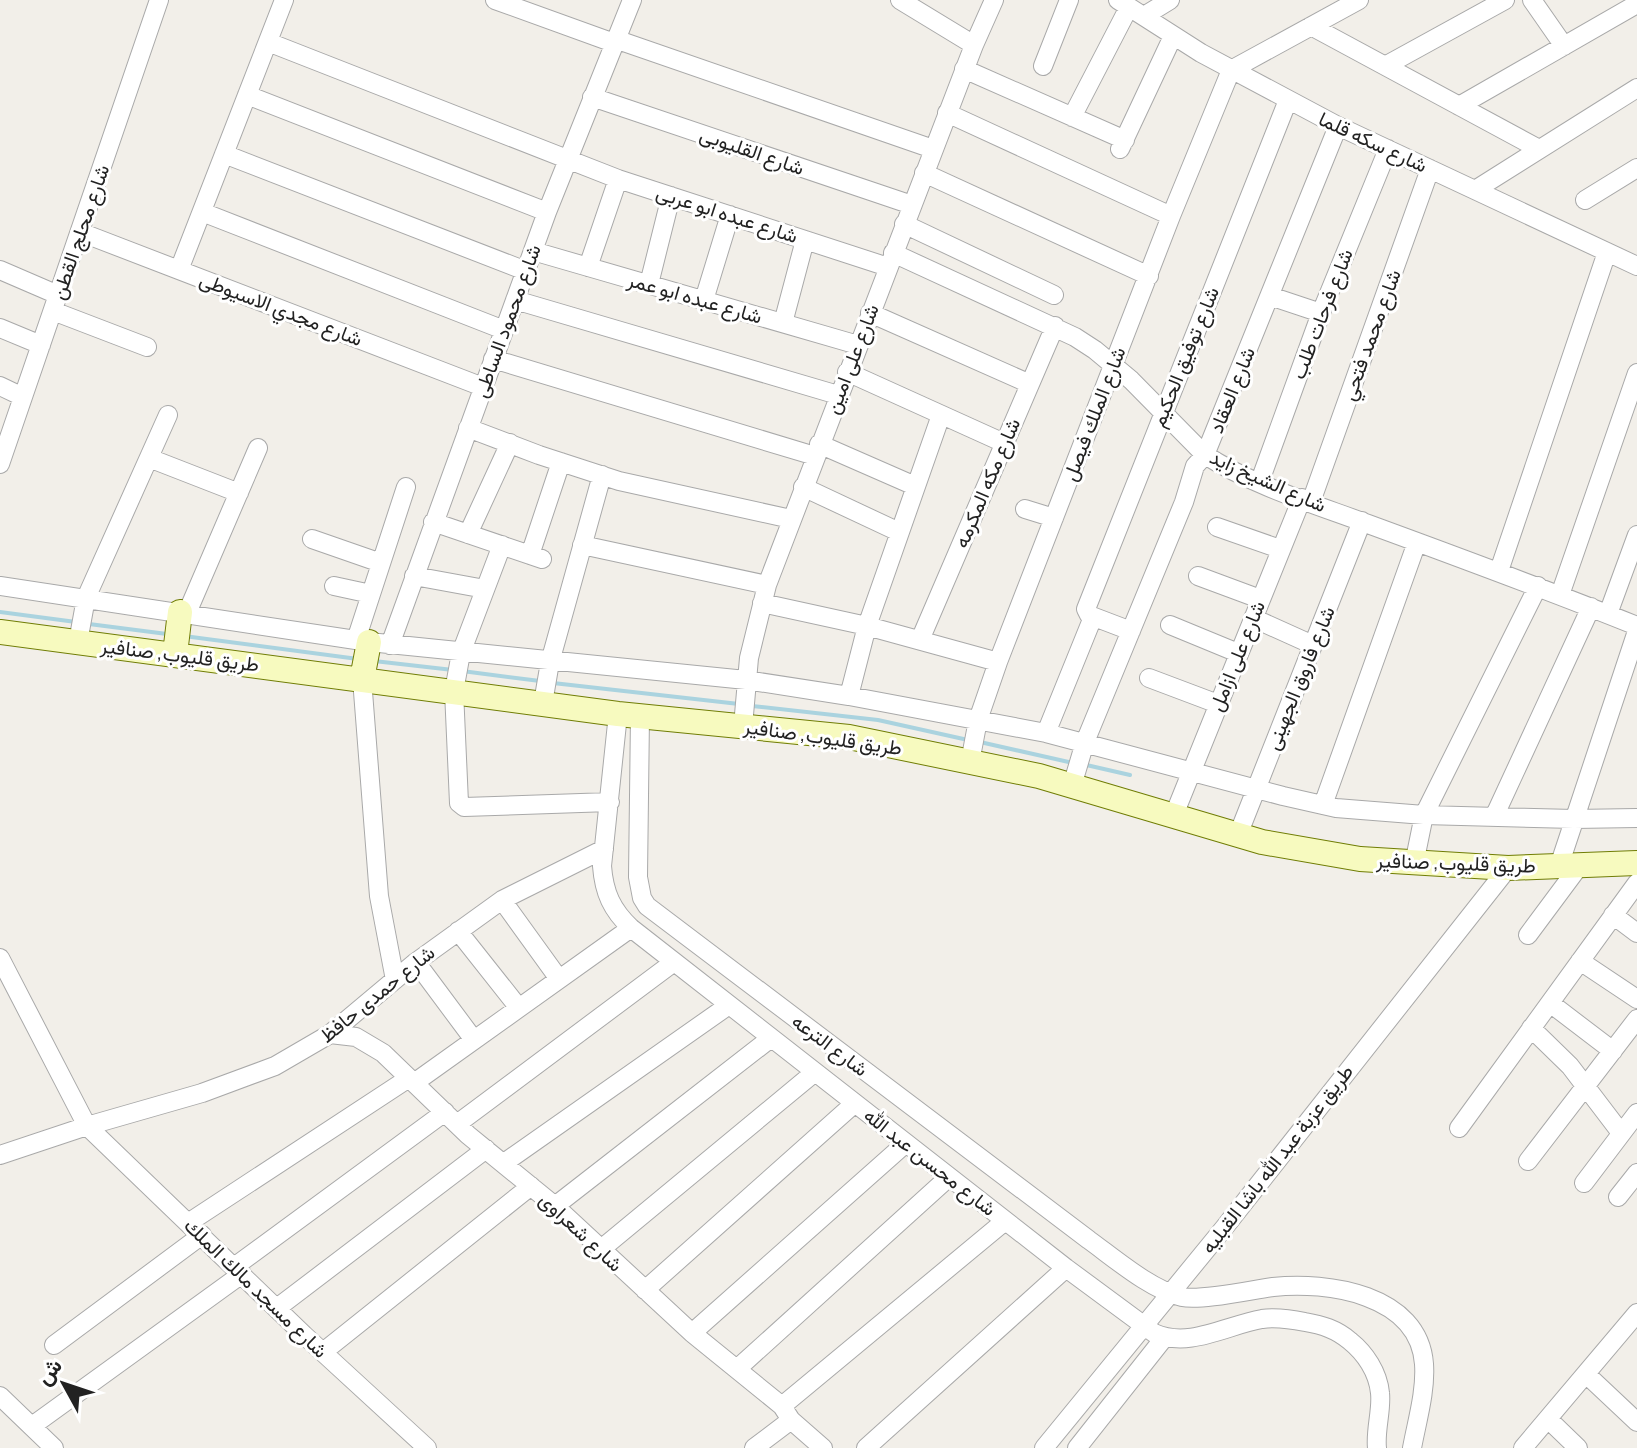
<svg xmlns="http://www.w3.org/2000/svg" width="1637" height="1448" viewBox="0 0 1637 1448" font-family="Manrope,Vazirmatn,sans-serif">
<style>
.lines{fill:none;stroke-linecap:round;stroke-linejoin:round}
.stream{stroke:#aad3df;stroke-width:4}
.street-casing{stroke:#a9a9a9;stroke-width:20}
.secondary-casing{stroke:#707d05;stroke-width:26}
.street{stroke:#fff;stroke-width:18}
.secondary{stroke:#f7fabf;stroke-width:24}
.labels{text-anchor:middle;stroke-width:6;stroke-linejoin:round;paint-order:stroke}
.street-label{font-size:20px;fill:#222;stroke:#fff}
</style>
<rect width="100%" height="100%" fill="#f2efe9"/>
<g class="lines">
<path class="stream" d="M0,612l76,10
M89,624l78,10
M184,636l174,23
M374,661l79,9
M462,671l78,10
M553,683l186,21
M752,706l126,14 90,20
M980,742l93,21
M1082,764l48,11"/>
<g class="street-casing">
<path id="street" d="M495,0l119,43
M900,0l74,45
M1118,0l83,53 137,73 299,140
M1532,0l32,46
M1144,16l26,-16
M1311,26l228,123
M615,39l318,110
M268,42l350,137 270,88
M1043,66l26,-66
M1385,66l120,-66
M964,69l161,71
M247,95l300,117
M592,97l320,108
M1459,106l178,-102
M947,113l224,103
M1072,117l57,-110
M1120,149l53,-113
M224,154l302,117
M924,173l225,103
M1475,190l162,-102
M1585,200l52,-32
M202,212l302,118
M904,224l150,71
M80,232l403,155
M533,251l325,94
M893,253l182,84 20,13 36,30 74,75c49,31 109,49 163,69 90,33 180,66 269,102
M588,267l30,-88
M0,270l58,25
M179,270l105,-270
M649,284l22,-88
M1270,296l51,17
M515,300l323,95
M704,300l26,-85
M53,311l94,36
M870,313l160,71
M783,323l22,-83
M0,328l41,17
M493,359l322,97
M847,372l157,71
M0,386l23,11
M468,428l71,27 80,26 172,38
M819,444l96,42
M149,458l90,35
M0,464l159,-464
M1260,481l61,-168 67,-164
M803,487l96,45
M1311,502l119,-333
M1025,509l29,9
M433,522l109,37
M1217,527l63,22
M468,534l42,-91
M312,539l69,24
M502,545l-41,108 -7,38 5,112 5,4 146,-5
M582,545l185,40
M530,555l31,-93
M1499,571l108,-319
M414,576l71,13
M1198,576l62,23
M0,586l369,56 377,38 103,16 197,37 237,63 53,12 88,7 150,4 63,-1
M334,586l37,8
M1560,595l77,-222
M762,603l105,23 131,36
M187,613l71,-165
M1608,614l29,-79
M1253,618l60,27
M1170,625l68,28
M1131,631l-42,-16 -3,-6 202,-509
M356,640l50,-153
M920,640l135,-314
M78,642l8,-44 82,-183
M390,645l157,-433 85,-212
M1149,678l69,26
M362,679l17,217 16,84
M849,696l18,-70 74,-211
M543,703l7,-41 52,-187
M618,714l-16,152c2,27 10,44 29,62l435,340 88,65c35,16 73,-8 108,-14 14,-2 28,0 43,3 17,3 31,7 45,19 15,12 28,31 30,52 2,17 -5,37 -3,55
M640,716l-2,161 4,21 5,8 442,334c25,18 62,50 93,57 19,4 69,-7 91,-10 54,-6 146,7 151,77 2,27 -7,57 -12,84
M743,726l6,-68 18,-73 207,-540 20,-45
M1046,733l47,-116
M970,762l8,-42 20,-58 173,-446 60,-146 128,-70
M1072,786l13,-44 99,-240 11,-36 10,-11 133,-329
M1323,805l94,-263
M1174,815l128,-317
M1494,817l97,-210
M1238,835l124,-314
M1414,864l10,-49 114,-229
M1559,866l78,-235
M502,900l57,79
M1613,915l24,18
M458,931l61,77
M1528,935l52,-70
M0,958l87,168 217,209 123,113
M1580,961l57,38
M416,962l58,78
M1550,1003l63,48
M1531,1028l39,38 51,67
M330,1034l26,3 27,16 85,82 87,71 137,127 90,73 9,14 32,28
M414,1083l217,-155
M457,1124l217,-162
M1459,1128l178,-245
M0,1155l87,-29 115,-33 73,-27 55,-32 86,-72 86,-62 102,-51
M1528,1161l109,-142
M504,1163l225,-158
M1584,1183l53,-70
M1618,1197l19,-24
M555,1206l216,-168
M188,1223l221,-145
M600,1250l215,-178
M234,1267l211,-155
M645,1290l210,-187
M277,1308l209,-159
M692,1333l214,-190
M54,1345l148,-110
M323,1352l208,-166
M738,1368l211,-191
M1586,1374l51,48
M0,1396l54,52
M782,1406l223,-185
M1548,1419l30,29
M32,1426l210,-152
M754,1448l37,-28
M866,1448l200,-180
M1044,1448l180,-220 284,-360
M1077,1448l87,-110
M1523,1448l114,-135"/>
</g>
<g class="secondary-casing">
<path id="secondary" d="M0,632l618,82 231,23 190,39 223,66 98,17 148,9 129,-5
M175,654l5,-42
M362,679l7,-37"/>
</g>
<use href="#street" class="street"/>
<use href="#secondary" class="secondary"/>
</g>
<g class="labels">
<g class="street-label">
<text transform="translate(1373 142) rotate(25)" y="7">شارع سكه قلما</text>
<text transform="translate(752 151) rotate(19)" y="7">شارع القليوبى</text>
<text transform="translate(727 214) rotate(18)" y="7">شارع عبده ابو عربى</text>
<text transform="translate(80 232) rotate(-71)" y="7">شارع محلج القطن</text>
<text transform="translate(695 298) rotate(16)" y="7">شارع عبده ابو عمر</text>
<text transform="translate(281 309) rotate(21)" y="7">شارع مجدي الاسيوطى</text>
<text transform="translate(1322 314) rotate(-69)" y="7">شارع فرحات طلب</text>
<text transform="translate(507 321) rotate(-70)" y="7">شارع محمود الساطى</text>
<text transform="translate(1371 335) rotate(-70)" y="7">شارع محمد فتحي</text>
<text transform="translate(1185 357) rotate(-68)" y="7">شارع توفيق الحكيم</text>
<text transform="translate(852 359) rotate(-69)" y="7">شارع على امين</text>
<text transform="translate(1232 390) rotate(-68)" y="7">شارع العقاد</text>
<text transform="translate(1094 414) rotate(-69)" y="7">شارع الملك فيصل</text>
<text transform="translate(1268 481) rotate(24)" y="7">شارع الشيخ زايد</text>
<text transform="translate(987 483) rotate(-67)" y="7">شارع مكه المكرمه</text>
<text transform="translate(180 655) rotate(7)" y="7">طريق قليوب, صنافير</text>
<text transform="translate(1237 656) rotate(-68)" y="7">شارع على ازامل</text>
<text transform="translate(1300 678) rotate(-68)" y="7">شارع فاروق الجهينى</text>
<text transform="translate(823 737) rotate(8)" y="7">طريق قليوب, صنافير</text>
<text transform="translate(1456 863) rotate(2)" y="7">طريق قليوب, صنافير</text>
<text transform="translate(377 994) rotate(-39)" y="7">شارع حمدى حافظ</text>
<text transform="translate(830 1045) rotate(37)" y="7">شارع الترعه</text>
<text transform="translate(1277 1159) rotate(-52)" y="7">طريق عزبة عبد الله باشا القبليه</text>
<text transform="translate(930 1162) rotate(38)" y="7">شارع محسن عبد الله</text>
<text transform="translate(581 1232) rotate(43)" y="7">شارع شعراوى</text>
<text transform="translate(256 1288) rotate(44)" y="7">شارع مسجد مالك الملك</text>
</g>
</g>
<g transform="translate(64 1384) rotate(310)" stroke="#ffffff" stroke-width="6" paint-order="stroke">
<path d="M0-6L14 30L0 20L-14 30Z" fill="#222222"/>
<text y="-12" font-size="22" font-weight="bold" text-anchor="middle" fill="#222222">ش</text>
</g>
</svg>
